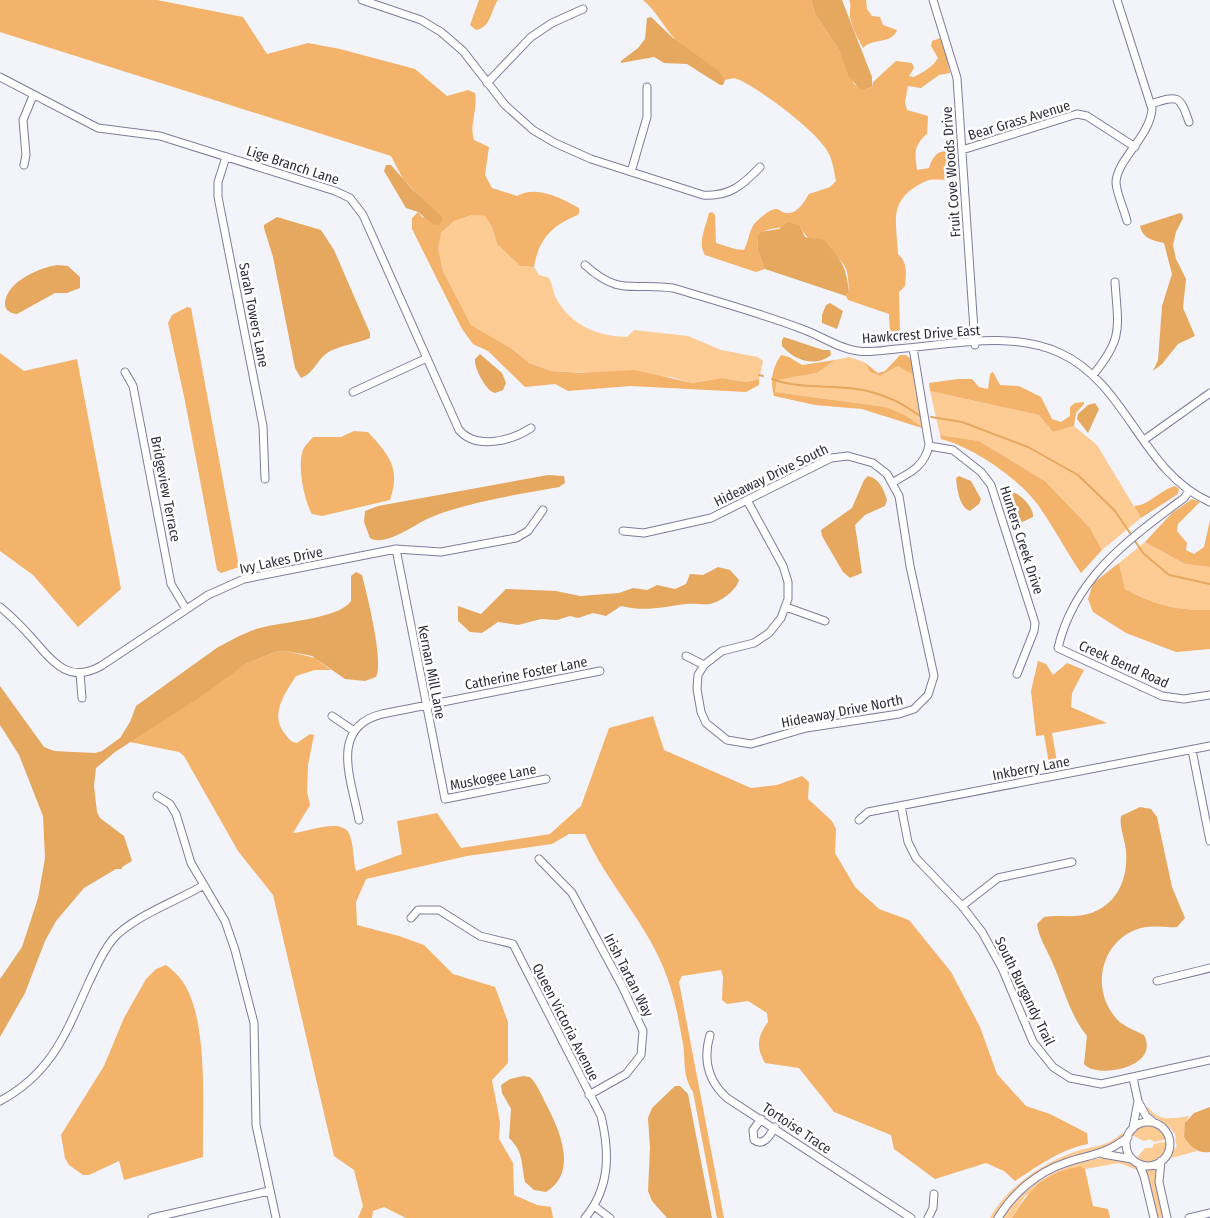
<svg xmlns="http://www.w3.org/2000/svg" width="1210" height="1218" viewBox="0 0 1210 1218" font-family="'Fira Sans Condensed',sans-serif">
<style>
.green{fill:#fdcb94}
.forest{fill:#f3b36a}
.water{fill:#e6a85e}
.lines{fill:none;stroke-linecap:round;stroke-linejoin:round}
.stream{stroke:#e6a85e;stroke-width:2}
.minor-casing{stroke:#7e7c9b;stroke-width:9}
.minor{stroke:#fff;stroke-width:7}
.labels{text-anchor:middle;stroke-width:5;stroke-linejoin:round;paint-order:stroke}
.street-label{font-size:14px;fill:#302f3c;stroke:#fff}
</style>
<rect width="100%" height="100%" fill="#f3f3fa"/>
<path class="green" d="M472,215l13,1 7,11 5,17 23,22 14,1 5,8 10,3c4,7 4,16 8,22 15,26 41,36 70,37l7,-7 54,6 33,14 37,7 5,4 -4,18 -13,3 -24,-4 -29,5 -22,-6 -120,-6 -22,-8 -18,-15 -40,-23 -28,-54 -5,-23 2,-14 14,-13z
M849,357l15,5 6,10 10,4 18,-10 15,9 12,54 -20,-14 -19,-8 -111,-15 2,-12 40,-7 18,-13z
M930,391l109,24 14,17 21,-6 23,19 44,73 -39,32 -12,-22 -45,-47 -66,-40 -39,-6z
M1145,542l40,22 25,3v43c-33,1 -56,-6 -85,-21l-6,-26z
M1148,1107c12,16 24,11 42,9l-3,3 -3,18 13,14 -26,7 -9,8 15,-20c-2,-3 -1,-10 -2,-12 -6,-10 -21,-15 -29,-25z
M1147,1124l12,3 8,12 -13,3 -4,-3 -6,2 -12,-6 4,-6z
M1121,1134h5c-15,20 -57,22 -79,33 -22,11 -36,32 -52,51h-5c17,-31 51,-54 84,-66 17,-6 33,-5 47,-18z
M1168,1141c-1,18 -16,27 -32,18l9,-11h7l2,-4z
M1106,1157l23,4 11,10 -21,-8 -34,6 -4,-3 -56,30 -13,22h-10c26,-37 61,-54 104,-61z
M1157,1168l-1,10 7,40 -7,-1 -11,-48z"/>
<path class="forest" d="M0,0h157l86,17 24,37 41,-11 32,6 75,20 32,27 21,-6 7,3c3,17 -6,31 -1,47l15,7 -4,28 7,13 25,8c20,-11 43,2 62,12v6c-5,3 -9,4 -14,7 -19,10 -28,26 -31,46l-14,-1 -23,-22 -5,-17 -7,-11 -13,-1 -18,6 -13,12 -3,15 5,23 28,54 40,23 18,15 22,8 31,2 52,-3 59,13 29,-5 24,4 13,-3v6l-13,7 -116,-6 -62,5 -13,-7 -30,3 -37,-36 -15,-7 -11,-15 -50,-100v-11l6,-6 5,6 4,-14 -24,-25 -12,-23 -391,-124z
M479,0h19c-8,11 -6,27 -22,30l-6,-5z
M643,0h168l4,14 24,36 15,34 10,6 8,-3 1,-5 23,-21 16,2 2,5 -5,8 5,1c9,-5 19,-10 24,-19l-7,-12 1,-5 8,-3 4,6 6,29 -11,2 -18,13 -13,-2 -3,16 2,8 21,6 -1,18c-14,12 -12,20 -10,36l12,-2c8,-30 37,-16 20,11 -7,2 -16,-1 -23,2 -38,18 -30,37 -28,73 10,9 8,19 7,32l-6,6 1,44 -2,7h-5l-3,-7 -1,-22 -41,-14 -2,-4 3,-4c-1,-9 0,-19 -5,-27 -11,-18 -36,-19 -44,-39 -13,2 -33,0 -43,10l1,15 7,18 -9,3 -51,-17c-8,-11 1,-29 4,-42l3,-1 3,3 1,28 19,6 9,1c6,-11 4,-22 15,-31 4,-3 11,-10 17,-10 4,0 6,4 10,4 12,1 18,-11 23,-19l21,-7 6,-6c-2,-9 -3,-19 -7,-27 -9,-21 -71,-67 -92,-75 -4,-1 -8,0 -12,1 -13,-18 -38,-25 -52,-43 -10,-12 -17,-26 -30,-37z
M849,0h17l1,9 5,7 8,1 3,8 14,5c-6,15 -23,7 -34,18 -5,-10 -11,-20 -13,-31 -1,-7 2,-11 -1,-17z
M187,307l4,1 48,259 -18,6 -4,-3 -32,-169 -17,-78 4,-8z
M0,353l24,18 53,-12 44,230 -43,38 -45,-52 -33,-24z
M781,355l8,2 13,8 33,-5 -18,13 -40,7 -2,12 111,15 19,8 20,14 -63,-20 -47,-4 -41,-9c-4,-16 -2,-27 7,-41z
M900,355h6l5,4 2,16 -15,-9 -18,10 -10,-4 -6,-10 14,11 7,-2z
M993,372l7,13 19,1 22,11 11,22 9,3 9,-6v-9l5,-4 9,-1v2l-8,9 -2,13 -21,6 -14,-17 -109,-24 -1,-8 29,-4h14l7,8 9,2 2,-15z
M354,431l14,1c21,23 33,36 22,68l-68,16 -10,-2c-8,-14 -15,-49 -9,-64 2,-5 7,-9 10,-13h28z
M940,435l39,6 66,40 45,47 12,22 -21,23c-15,-22 -28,-47 -43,-68 -20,-27 -65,-58 -97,-66z
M1175,486l4,3 -1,5 -37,24 -7,-12c14,0 26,-16 41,-20z
M1192,499l8,3 -22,22 -1,7 10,12 -1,7 8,4 10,-7 6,-27v47l-25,-3 -40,-22 27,-29z
M1119,563l6,26c28,15 52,22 85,21v39l-34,3 -50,-19 -33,-21 -5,-13 5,-16z
M286,651l29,7 16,12h-16l-19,6c-11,17 -27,39 -11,58 4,5 6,8 12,9l13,-9 4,1 -6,30 -1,27 3,13 -17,28c15,-1 52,-17 57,3 4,11 3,24 6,35l46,-17 -5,-33 40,-8 24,35 89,-14 31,-28 28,-78 44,-12 11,34 87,38 26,-3 25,-9 7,6 -1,17 24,22 4,8 -1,24 20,34 24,22 30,11 42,52 29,55 17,47 29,32 24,8 37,19 1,11c-27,5 -50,22 -73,37l-11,-10 -18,-8 -51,16 -41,-30 -3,-14 -57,-23 -35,-44 -34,-5c-9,-16 -8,-26 3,-41l-1,-9 -19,-12 -21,3 -5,-4 1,-23 -2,-7 -39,6 -3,6 45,236h-7l-24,-126c-11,-18 -7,-28 -10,-48 -4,-23 -8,-45 -16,-67 -18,-52 -60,-93 -82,-143h-16l-17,10 -85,12 -101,23 -10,23 1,23 42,11 25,9 29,29 42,13 13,35v41l-16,17 8,42 -1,17 14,24 1,32 23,10 14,2 2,11h-147l-22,-11 -11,4 -1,7h-14l5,-12 -9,-36 -20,-14 -61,-261 -35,-44 -54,-95 -5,-4 -49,-10 116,-78 29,-12z
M1038,661l8,3 7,11 14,-12 17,7 -12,23 -1,14 36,16 -55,10 6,35 -8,1 -6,-34 -8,1 -5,-45z
M166,965c5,4 10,8 14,13 30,37 22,132 23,179l-79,23 -5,-19 -30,14h-6l-14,-10 -4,-7 -4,-23 43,-69 20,-48 22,-39 10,-10z
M1081,1166l4,3 8,37 15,3 2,9h-98c20,-31 30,-44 69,-52z"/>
<path class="water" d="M811,0h31l30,77v10l-8,3 -5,-2 -10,-11 -10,-27 -24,-36z
M651,17l22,21 46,33 6,9 -2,5h-3l-33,-21 -23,-1 -10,-6 -33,6v-2l17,-13 7,-9 2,-21z
M386,165h5l20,23 32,30 -4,7 -6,-1 -15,-12 -12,-4 -22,-37z
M1180,213l2,1 1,4 -7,14 -3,13 3,14 10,20 -3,29 12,28 -17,8 -16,20 -9,7 5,-11 4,-54 10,-32 -8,-31c-12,-3 -21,-4 -24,-17z
M277,217l44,13 13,20 36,83v5c-14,6 -30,7 -43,15 -10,7 -14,21 -26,25l-6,-10 -22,-111 -9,-29v-3z
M788,222l12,4 5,11 19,3c17,20 22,25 25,52l-3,4 -81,-27 -7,-18 -1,-15 4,-4 18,-3z
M57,265l11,1 12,11v11l-13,5h-12l-38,21c-7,-1 -13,-4 -12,-12 3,-21 34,-34 52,-37z
M830,303l13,8 -6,18 -15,-6v-8l4,-10z
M784,337l39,13h7l1,5c-16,13 -37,5 -49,-9v-6z
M480,354l22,19 4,10 -3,7 -8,3c-9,-2 -21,-25 -20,-34z
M1095,403l4,6 -11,24 -11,-14 1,-5 10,-9z
M548,475l16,1 1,7 -6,4c-42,8 -94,15 -132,32 -14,7 -43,28 -57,19l-6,-16 1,-11 13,-5z
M868,476c11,2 16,14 19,24l-2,6 -20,9 -10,10 7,48 -12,5 -7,-6 -21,-36 -1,-6 31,-22 12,-28z
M959,476l12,5 10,18 -2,5 -9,7c-11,-4 -13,-23 -14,-33z
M1012,492c9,2 22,16 21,25l-13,6 -1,-2 -9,-23z
M718,567l12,3 9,10c-3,11 -19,22 -29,24 -7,1 -16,-1 -24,0 -25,3 -40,8 -65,2l-15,10 -13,-3 -15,5 -8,-2 -13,4 -16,-1 -23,6 -20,-3 -16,11 -12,-1 -12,-11v-15l23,8 25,-25 50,2 24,5 39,-3 14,-5 14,2 10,-5 18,4 11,-5 4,-10 13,1z
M356,572l6,3c5,20 22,86 14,102l-11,4 -20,-2 -33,-23 -26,-5 -11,1 -29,12 -49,35 -82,53 -19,16 -2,18 3,26 3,6 24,18 8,25 -10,6v2h-6l-32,19 -28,33 -11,20 -20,52 -25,44v-58l22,-32 16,-49 7,-40 -2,-42 -24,-61 -19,-30v-39l44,61 10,4 41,2 7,-2 18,-13 10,-16 6,-16 82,-59c14,-7 27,-15 42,-19 21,-6 79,-9 91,-27v-25z
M1140,807l11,2 6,8 15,70 13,31 -8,9c-15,1 -27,-3 -42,3 -34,14 -44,58 -20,87 7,9 19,13 29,18 17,34 -49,44 -60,29l3,-28c-17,-21 -23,-47 -34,-72 -5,-13 -14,-25 -16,-40l7,-7c10,-2 20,0 31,-1 36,-2 54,-31 51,-65 -1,-12 -7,-24 -5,-35z
M523,1076l7,1c7,7 11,17 16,27 13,25 33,68 0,88l-12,-2 -9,-8c-4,-18 -1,-30 -16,-44l2,-29 -9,-16 -1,-8 9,-6z
M675,1086h5l8,8 24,124h-45l-15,-17 -4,-10 2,-43 -2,-30 4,-10z
M1210,1107v45c-12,2 -19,-5 -26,-15l1,-14 9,-10z"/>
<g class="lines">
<path class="stream" d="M759,375l4,1
M772,379c32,12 69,4 99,13 18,4 34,13 49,24
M931,417l31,5 66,25 50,28 37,36 15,22
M1135,541l8,12 26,22 41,9"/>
<g class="minor-casing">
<path id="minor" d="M362,0l59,20 20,12 22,19 42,54 28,25 22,13 36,16 112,36c26,2 40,-10 57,-28
M933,0l24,78 18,267
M1117,0l35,109c-2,28 -36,51 -36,74 1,12 8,26 11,38
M0,77l98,51 62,8 175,55 15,7 13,17 96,215c17,20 52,11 72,-2
M487,83l44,-46 21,-14 31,-14
M1151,104c27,-9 29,-9 38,18
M962,150l115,-36 10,2 48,31
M226,157l-8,25v15l45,229 2,53
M24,165l2,-10 -3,-35 10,-24
M631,172l16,-55v-30
M585,265c35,32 47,17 88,23 43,13 87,25 129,41 18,6 37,20 56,22 12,2 26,-1 38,-2 53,-4 114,-19 164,4 68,31 81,119 150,149
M125,372l8,14 38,198 15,25
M1093,375c31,-38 25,-47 22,-93
M353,392l74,-34
M1144,440l66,-47
M929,446l24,4 28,22 10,13 44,138 -1,8 -17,43
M893,482c17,-9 32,-16 36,-37l-16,-97
M1189,491l-5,7c-55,41 -110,80 -126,150l104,48 22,3 26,-4
M623,531l21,2 67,-15 120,-60 17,-2 25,7 14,11 12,22 11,70 24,110 -6,19 -14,14 -15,5 -93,14 -55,16 -24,-4 -21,-17 -5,-11 -4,-23 1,-14 6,-10 18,-14 32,-8 15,-10 12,-15 7,-19v-17l-5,-16 -35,-64
M396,549l49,250 101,-20
M0,607c11,9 21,19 31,30 21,23 36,48 70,29l107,-71 36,-16 152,-30 45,3 75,-14 12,-7 15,-21
M786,607l39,14
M686,656l18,9
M80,673l2,25
M332,716l22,15
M1192,750l18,91
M157,796l13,8 6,10 15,49 34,58 10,29 19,73 2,102 20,93
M901,806l7,36 8,16 46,48 20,26 20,36 31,74 20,25 17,11 31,6 109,-24
M359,820c-7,-38 -31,-93 23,-106l218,-43
M859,820l9,-8 342,-66
M539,859l33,34 50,93 21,45 -2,24 -15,19 -37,21
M962,906l36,-28 74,-16
M411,918l7,-8h21l41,26 33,8 88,172c9,37 9,72 -16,102
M1157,981l53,-13
M710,1035c-7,24 -2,46 17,63l184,120
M1133,1078l5,23
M0,1101c52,-28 66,-68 89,-119 7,-14 13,-30 24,-43 19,-22 64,-38 91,-54
M761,1119l-8,11 1,10c10,7 16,-5 21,-13
M1126 1144a22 22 0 1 1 44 0a22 22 0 1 1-44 0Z
M1133,1128l5,-27 8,15 7,6
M1103,1154l29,5
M1161,1161l-2,21 8,36
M1139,1164l5,12 10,42
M594,1206l16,12
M152,1218l117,-27
M928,1218l5,-10 1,-14
M998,1218c15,-25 40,-46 67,-55 27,-9 40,-8 63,-26
M1189,1218l21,-5"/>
</g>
<use href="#minor" class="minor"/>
</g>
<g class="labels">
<g class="street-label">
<text transform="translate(1019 120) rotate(-17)" y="5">Bear Grass Avenue</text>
<text transform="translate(293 165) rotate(18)" y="5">Lige Branch Lane</text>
<text transform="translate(951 172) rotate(-94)" y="5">Fruit Cove Woods Drive</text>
<text transform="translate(254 315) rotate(79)" y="5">Sarah Towers Lane</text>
<text transform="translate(921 334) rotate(-4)" y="5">Hawkcrest Drive East</text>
<text transform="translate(771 475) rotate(-26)" y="5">Hideaway Drive South</text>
<text transform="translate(166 489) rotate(79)" y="5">Bridgeview Terrace</text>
<text transform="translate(1022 540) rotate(72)" y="5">Hunters Creek Drive</text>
<text transform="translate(281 560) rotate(-12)" y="5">Ivy Lakes Drive</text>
<text transform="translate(1124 664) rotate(24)" y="5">Creek Bend Road</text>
<text transform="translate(432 672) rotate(79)" y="5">Kernan Mill Lane</text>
<text transform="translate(526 673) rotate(-11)" y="5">Catherine Foster Lane</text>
<text transform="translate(842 711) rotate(-11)" y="5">Hideaway Drive North</text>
<text transform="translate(1031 768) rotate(-11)" y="5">Inkberry Lane</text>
<text transform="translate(493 777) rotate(-11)" y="5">Muskogee Lane</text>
<text transform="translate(629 975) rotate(63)" y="5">Irish Tartan Way</text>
<text transform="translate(1025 991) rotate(64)" y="5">South Burgandy Trail</text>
<text transform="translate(566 1022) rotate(63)" y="5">Queen Victoria Avenue</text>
<text transform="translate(797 1128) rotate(34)" y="5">Tortoise Trace</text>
</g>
</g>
</svg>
